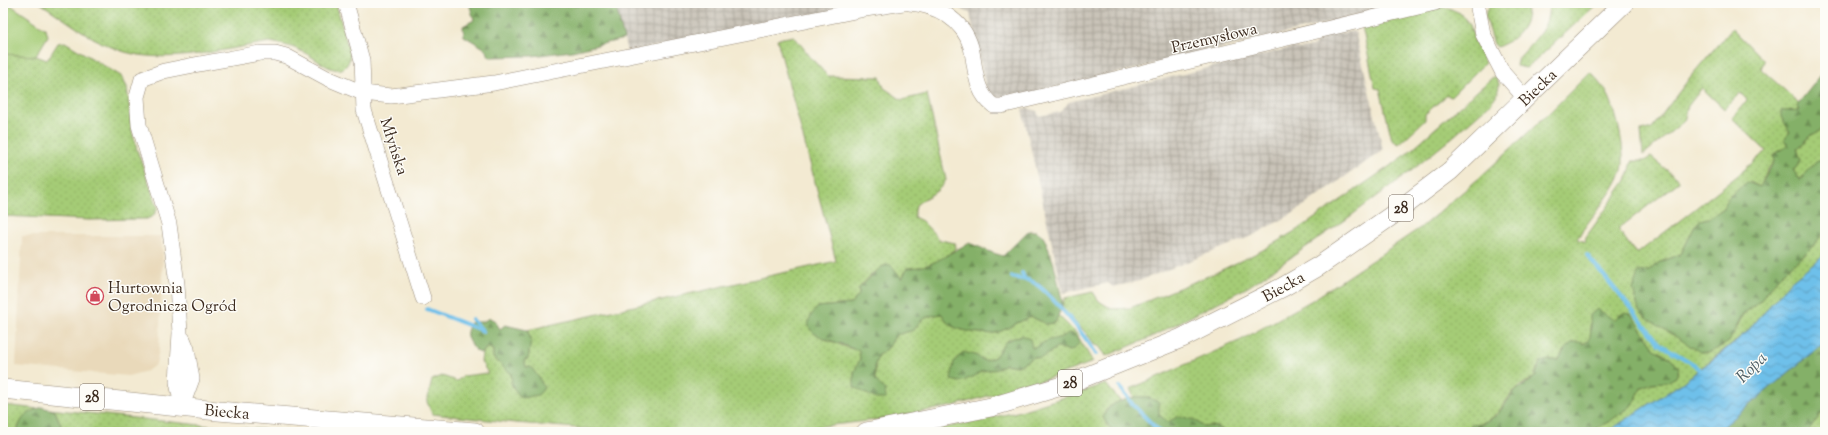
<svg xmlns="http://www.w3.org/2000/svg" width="1828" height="435" viewBox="0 0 1828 435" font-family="'Sorts Mill Goudy',serif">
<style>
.built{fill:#e9d9ba}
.industrial{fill:url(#industrial-grid)}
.grass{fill:url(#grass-dots);stroke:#707b4a;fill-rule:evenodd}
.forest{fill:url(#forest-firs);stroke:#606d42}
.garden{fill:#a5cc76;stroke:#707b4a}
.water{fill:url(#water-waves);stroke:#547584}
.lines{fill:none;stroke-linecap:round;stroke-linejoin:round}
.stream{stroke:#6ec0ea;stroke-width:4}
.minor-casing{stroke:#978a78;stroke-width:16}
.major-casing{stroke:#978a78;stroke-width:20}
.minor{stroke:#fff;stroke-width:15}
.major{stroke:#fff;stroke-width:19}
.labels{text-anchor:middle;stroke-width:3;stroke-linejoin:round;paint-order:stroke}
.shield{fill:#fdfcf7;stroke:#75695f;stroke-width:1}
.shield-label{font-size:15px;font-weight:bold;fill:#3b2a1e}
.street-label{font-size:16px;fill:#3b2a1e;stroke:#fdfcf7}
.poi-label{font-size:16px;fill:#3b2a1e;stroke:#fdfcf7;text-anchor:start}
.water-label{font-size:17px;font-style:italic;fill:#4d5e65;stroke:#fdfcf7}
</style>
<defs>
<pattern id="industrial-grid" width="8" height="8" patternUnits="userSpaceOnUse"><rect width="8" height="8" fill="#c9c3b8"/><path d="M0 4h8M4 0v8" fill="none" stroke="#a49f95"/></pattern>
<pattern id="grass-dots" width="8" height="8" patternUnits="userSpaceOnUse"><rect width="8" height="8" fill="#a5cc76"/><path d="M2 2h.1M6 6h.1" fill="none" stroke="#8faf66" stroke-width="1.8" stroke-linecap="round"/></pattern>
<pattern id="forest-firs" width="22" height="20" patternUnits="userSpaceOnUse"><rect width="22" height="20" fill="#84b067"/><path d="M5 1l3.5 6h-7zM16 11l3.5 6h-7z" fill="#6d8f54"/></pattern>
<pattern id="water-waves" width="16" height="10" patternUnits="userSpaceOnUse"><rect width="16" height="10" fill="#6ec0ea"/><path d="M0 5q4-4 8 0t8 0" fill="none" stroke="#5c9cbd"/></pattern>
</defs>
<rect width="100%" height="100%" fill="#fdfcf7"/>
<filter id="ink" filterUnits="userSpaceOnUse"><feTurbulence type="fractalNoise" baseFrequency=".025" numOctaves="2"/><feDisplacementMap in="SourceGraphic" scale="8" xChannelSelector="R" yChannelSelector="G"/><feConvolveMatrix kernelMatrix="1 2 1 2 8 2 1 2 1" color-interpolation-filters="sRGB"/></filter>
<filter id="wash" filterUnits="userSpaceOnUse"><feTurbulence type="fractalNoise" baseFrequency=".012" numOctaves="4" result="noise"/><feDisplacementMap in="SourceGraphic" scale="16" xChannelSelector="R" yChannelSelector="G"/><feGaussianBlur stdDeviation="0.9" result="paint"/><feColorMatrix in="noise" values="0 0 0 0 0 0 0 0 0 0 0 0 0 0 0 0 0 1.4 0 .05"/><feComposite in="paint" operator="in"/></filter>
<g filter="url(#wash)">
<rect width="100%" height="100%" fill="#f3ead2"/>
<path class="built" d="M22,236h139l2,18 -4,96 -3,14 -9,7 -19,5 -112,-10z"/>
<path class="industrial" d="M615,3h260l-248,49z
M944,3h468l-412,98 -14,-12 -16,-76z
M1355,31l28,119 -91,64 -40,22 -113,45 -26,6 -5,-4 -45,10 -41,-184 6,-1 9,3 2,5 21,-4 9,-10 225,-55 6,2 15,-4 7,-10z"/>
<path class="grass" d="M40,3h296l14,52c0,8 -6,17 -16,14 -10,-2 -23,-14 -33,-18 -10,-5 -20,-7 -31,-9 -48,7 -108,25 -154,7 -25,-9 -54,-32 -76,-46z
M1491,3h35c5,21 -10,37 -29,44l-3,-3 -9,-29z
M1548,3h50l-64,59 -8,6 -10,-2 1,-6c14,-17 35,-33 31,-57z
M1439,7l10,1 11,5 10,12 5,18 10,20 -34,34 -4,-2 -22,19v6l-26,24 -7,-4 -12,-51 -5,-1 -13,-62z
M1732,28l32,33 -3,8 38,34 -2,2 2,5 -9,1c-2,13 0,22 -2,35l-15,9 1,6 -6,8 -8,18 -10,-5 -21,15 -5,11 -15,10 -9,2 -5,6 -14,28 -23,9 -9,8 -11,1 99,55 6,-13 17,-13 20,-26 28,-24 17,-19v22l-34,27 -43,50 -66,52 -75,49h-18l21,-11 26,-21 5,-12 10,-5 16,-1 4,-24 -15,-8 -25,-36 -11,1 -6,5 -6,-3 -5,-5 -13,13 1,11 -2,5 -26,10 -4,9h-10l-12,8 -2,9c-7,4 -15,8 -21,14 -16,18 -15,30 -43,34l-2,7h-245l-1,-2 -10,-4 -9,1 -9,-7 -27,2 -9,-7 -13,-18h-12l-4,-8 111,-49 73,-41 106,-71 58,-49 71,-66 41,-41c6,6 13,13 17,21 9,15 21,65 14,80 -10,24 -31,44 -44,66l8,3 1,-5 39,-55 4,-8 3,-13h12l7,-4 29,24 -62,48 16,22 4,2 99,-77 29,-25 -34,-33 15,-18 -7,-7 -16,16 -22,-21 -14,18 -4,15 -41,34 -2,-24 11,-3 39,-52z
M794,36l18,23 16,17 52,1 4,11 18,12 25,-6 19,86c-9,15 -17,14 -30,25l-2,12 8,4 18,19 15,3v6c-15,13 -29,19 -48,19l-5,11 -28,-7 -15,16v7l-8,9 -33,3 6,32c12,3 23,10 35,11l1,9 -6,14 31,17 -10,-10v-15l3,-10 10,-7 8,-14 18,-4c7,-13 14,-14 28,-16 2,3 4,8 7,10 8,7 36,11 46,9 10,-2 25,-13 37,-16l14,7 9,-1 3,-8 18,18 17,29 -46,17 -94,27 -77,14 -104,12h-148l-108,-9 -84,-9 -5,-12 5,-22 10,-4 15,5 6,-5 25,-3 -7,-11 1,-9 5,-6 6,3v8c7,5 11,11 18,15l1,11 14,-17 -2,-7 7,-20 -4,-10 309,-69 -59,-222zM1022,335l10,13c11,-2 16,-8 30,-9l7,12 -7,-3h-6l-11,8 -11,1 -16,9 -13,-2 -8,5 -15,2 -9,6 -21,-3 2,-6 21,-13 9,6 11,-4 11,-16z
M65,42l56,34 6,11 5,44 5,19 21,58 -5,8 -6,3 -58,1 -86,-4v-162l33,2 11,4 11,-17z
M1493,77l4,1 2,6 -1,9 -8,11 -36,32 -43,35 -67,50 -96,66 -101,52 -41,17 -7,-10 -5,-1c-7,-15 -23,-24 -32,-39l3,-8 28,-6 6,9 13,8 18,-1 83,-34 48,-23 41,-24 101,-70z
M1823,128h2v31l-9,3 -16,18 -7,-10 8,-10 -4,-11 16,-15z
M1106,384l14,17 -13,7 -4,9 7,12 8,3h-194l93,-20z
M3,405l36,4c-13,5 -18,10 -22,23h-14z
M1825,408v24h-17z
M49,409l161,17 94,6h-246l3,-7 -6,-14z"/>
<path class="forest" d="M469,3h146l9,36 -52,12 -40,5 -42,1 -6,-9 -20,-12 -1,-10 11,-6z
M1825,60v68l-12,6 -16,15 4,11 -8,10 7,10 16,-18 9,-3v73l-17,19 -28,24 -20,26 -17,13 -14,28 -20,11 -9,-1 -52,-33 -9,-8 -6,-21 5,-18 11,-1 9,-8 23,-9 14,-28 5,-6 9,-2 15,-10 5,-11 18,-15 13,5 14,-26 -1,-6 15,-9 -4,-7 6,-7 -9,-15v-6l18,-1 -2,-5 28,-35z
M1028,231h8l6,4 4,7 8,22 9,40 -8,19 -9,1 -14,-7c-12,3 -27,14 -37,16 -10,2 -38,-2 -46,-9 -3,-2 -5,-7 -7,-10 -14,2 -21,3 -28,16l-18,5 -8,13 -10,7 -3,10v15l10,10 1,9h-10l-22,-12v-14l6,-14 -1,-9c-8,-1 -14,-5 -21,-7 -19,-7 -43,-12 -20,-36l33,-3 8,-9v-7c10,-8 16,-19 29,-24l4,2 10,13 5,-11c28,0 39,-15 63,-25l23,10 10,3z
M1597,309l17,11 9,-7 8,1 25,36 15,8 8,10 -3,9 -9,5 -16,1 -10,5 -5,12 -6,7 -20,14 -21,11h-120l2,-7 12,-2 14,-8 17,-23 21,-15 5,-15 9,-2h10c5,-11 12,-23 25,-16 10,-6 6,-19 6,-29z
M490,318l5,3 5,8 5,-4 22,5 4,10 -3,19 -4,1 2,7h5l8,11 5,10 -6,7 -17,3 -9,-12 -1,-13c-8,-5 -10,-10 -18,-15v-8l-6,-3 -5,6 -5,-1c-9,-10 -15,-18 -5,-30h10z
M1068,333l6,1 5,6c-1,7 -4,9 -10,11l-7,-3h-6l-11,8 -5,2 -6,-1 -16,9 -13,-2 -8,5 -15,2 -9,6 -13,5 -9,-2 3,-18 9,-10 12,3 10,6 10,-4 11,-16 16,-6 8,4 2,9c6,-1 9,-5 15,-7 8,-3 14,-2 21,-8z
M1825,342v66l-17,24h-91z
M1134,397h12l13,5v13l9,7 11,-6 16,4 9,7 9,-1 10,4 1,2h-106l-8,-3 -7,-12c6,-14 17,-16 31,-20z
M42,407l13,4 6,14 -3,7h-41c4,-16 10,-19 25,-25z"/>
<path class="garden" d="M3,3h8l1,3 34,23 2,7 -12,20 -33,-2z"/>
<path class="water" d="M1825,254v88l-108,90h-110l75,-49 38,-29 28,-23 43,-50z"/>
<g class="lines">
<path class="stream" d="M1587,255l73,89 35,21 9,8
M1022,273l3,7
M1012,277c6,2 15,2 21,5 16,9 53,55 63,72
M427,309l56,22 -11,-12
M1120,387l13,18 27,27"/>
</g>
</g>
<g filter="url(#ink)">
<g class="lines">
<g class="minor-casing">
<path id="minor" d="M346,3l16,57 2,50 59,188
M909,3c27,2 54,16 62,44 5,21 3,45 23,59h7l434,-103
M1477,3l6,31 20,39 22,25
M182,406l-5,-24 3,-49 -3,-49 -8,-60 -30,-99 -2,-28 5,-18 22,-8 30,-6 66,-12h15l11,3 41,22 36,15 28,3 103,-13 371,-74 38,-6
M182,406l10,-27 -5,-30 -4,-10"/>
</g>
<g class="major-casing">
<path id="major" d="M3,389l215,22 257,21
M866,432l125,-25 74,-22 117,-47 101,-51 36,-21 72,-50 59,-45 174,-168"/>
</g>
<use href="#minor" class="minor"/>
<use href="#major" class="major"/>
</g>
</g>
<defs>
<g id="shop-ring" transform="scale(0.9)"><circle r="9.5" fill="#fdfcf7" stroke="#d1495b" stroke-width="1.5"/><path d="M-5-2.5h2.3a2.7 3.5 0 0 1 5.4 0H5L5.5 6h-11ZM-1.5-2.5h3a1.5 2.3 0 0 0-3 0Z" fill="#d1495b"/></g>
</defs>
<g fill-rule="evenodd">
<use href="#shop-ring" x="95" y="296"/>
</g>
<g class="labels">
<g class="shield">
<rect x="1389" y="195" width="24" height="26" rx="3"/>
<rect x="1058" y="370" width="24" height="26" rx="3"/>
<rect x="80" y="384" width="24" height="26" rx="3"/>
</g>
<g class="shield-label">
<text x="1401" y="213">28</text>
<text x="1070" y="388">28</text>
<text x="92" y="402">28</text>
</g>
<g class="street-label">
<text transform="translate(1214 37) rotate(-13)" y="6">Przemysłowa</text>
<text transform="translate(1537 87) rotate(-44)" y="6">Biecka</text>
<text transform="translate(395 146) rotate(72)" y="6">Młyńska</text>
<text transform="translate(1283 286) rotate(-29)" y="6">Biecka</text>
<text transform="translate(227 411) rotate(5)" y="6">Biecka</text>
</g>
<g class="poi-label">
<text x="108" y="293">Hurtownia<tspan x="108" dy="18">Ogrodnicza Ogród</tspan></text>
</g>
<g class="water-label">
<text transform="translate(1751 367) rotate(-45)" y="6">Ropa</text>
</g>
</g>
<rect width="1828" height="435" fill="none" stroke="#fdfcf7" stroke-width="16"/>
</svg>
